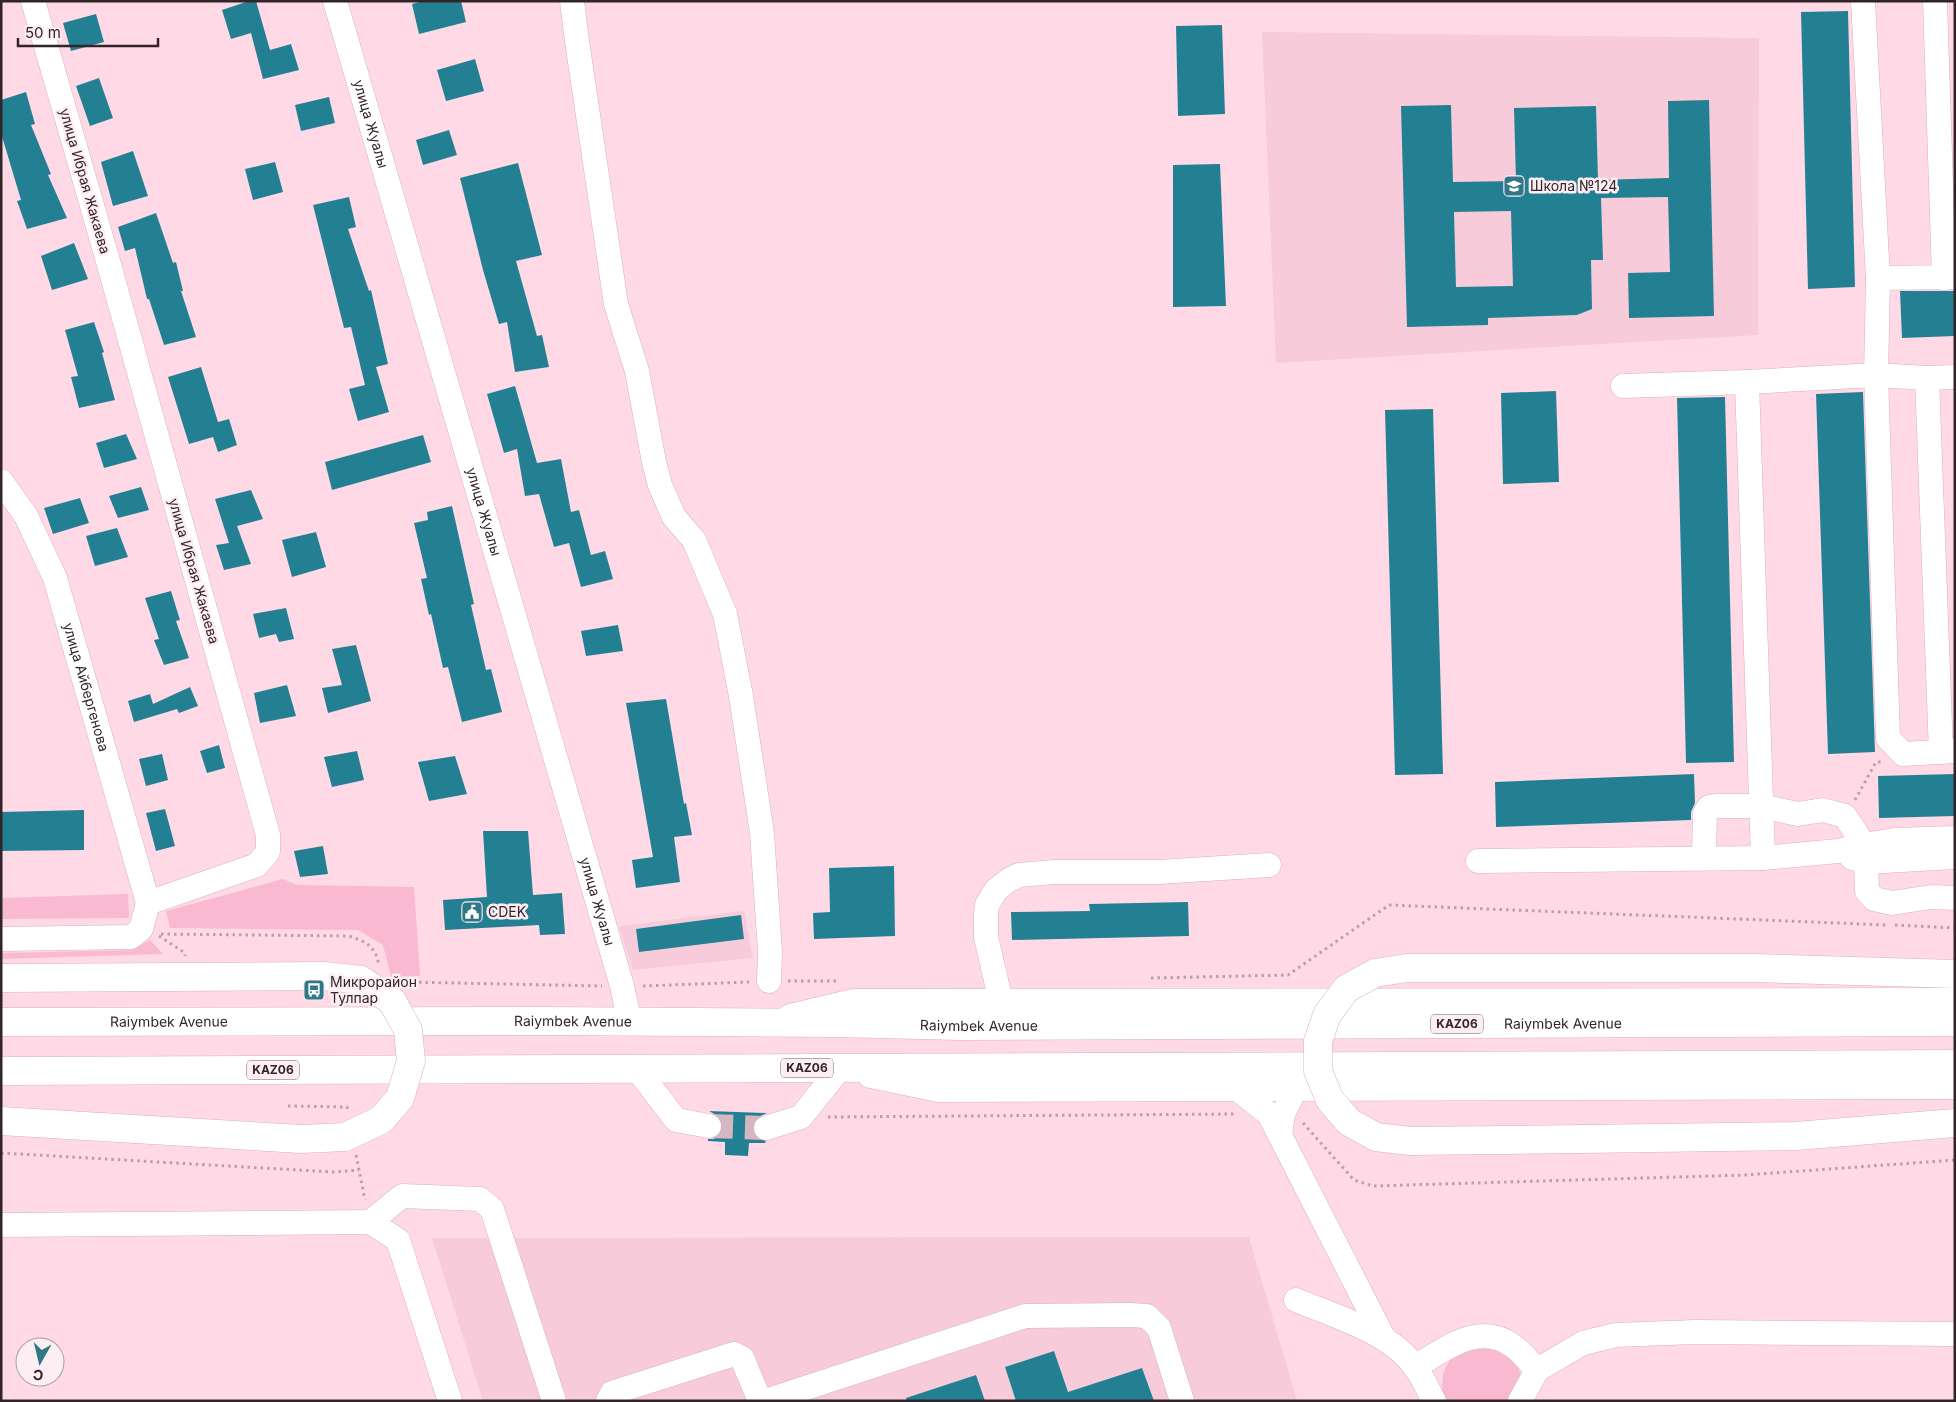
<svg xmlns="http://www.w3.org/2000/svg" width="1956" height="1402" viewBox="0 0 1956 1402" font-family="Inter,sans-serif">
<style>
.built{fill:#f8cbda}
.green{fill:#f9b9d0}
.building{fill:#238093;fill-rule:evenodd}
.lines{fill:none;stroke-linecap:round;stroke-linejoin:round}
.minor-tunnel{stroke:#d6b6c0;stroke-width:24;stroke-dasharray:24 12;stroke-linecap:butt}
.minor-casing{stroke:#d6b2bf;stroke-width:25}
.major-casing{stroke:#d6b2bf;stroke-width:29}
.highway-casing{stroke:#d6b2bf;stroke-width:29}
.path{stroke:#bb9ea7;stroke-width:3;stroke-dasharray:2.5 4;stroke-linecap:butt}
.minor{stroke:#fff;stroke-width:24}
.major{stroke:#fff;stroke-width:28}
.highway{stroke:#fff;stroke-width:28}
.major-bridge-casing{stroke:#d6b2bf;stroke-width:29;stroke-linecap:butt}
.highway-bridge-casing{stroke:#d6b2bf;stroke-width:29;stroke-linecap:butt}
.major-bridge{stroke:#fff;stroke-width:28}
.highway-bridge{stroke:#fff;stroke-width:28}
.labels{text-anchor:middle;stroke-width:5;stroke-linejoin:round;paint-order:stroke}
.shield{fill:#fdeef3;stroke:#6f6166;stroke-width:1}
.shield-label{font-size:12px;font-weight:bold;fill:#322529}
.street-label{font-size:14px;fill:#322529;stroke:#fdeef3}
.poi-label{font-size:14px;fill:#322529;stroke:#fdeef3;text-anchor:start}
</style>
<rect width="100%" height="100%" fill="#ffdae6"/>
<path class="built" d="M1262,32l497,6 -1,297 -482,28z
M744,911l9,47 -120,12 -14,-44z
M1249,1237l48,164h-814l-51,-163z"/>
<path class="green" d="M283,879l14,6 117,2 6,89 -29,1 -8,-32 -25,-15 -188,-2 -4,-17z
M128,894l1,24 -128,1v-21z
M150,940l13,14 -162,5v-6l131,-3z
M1491,1345c27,17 35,23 28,56h-74c-7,-20 -1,-42 18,-52 8,-4 20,-3 28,-4z"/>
<path class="building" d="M249,1h7l14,49 21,-6 8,26 -36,9 -12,-46 -20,6 -9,-29z
M424,1h37l5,21 -47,12 -7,-30z
M1848,11l7,276 -47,2 -7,-277z
M96,14l8,28 -33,9 -8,-28z
M1222,25l3,89 -47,2 -2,-90z
M475,59l9,32 -38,10 -9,-31z
M99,78l14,40 -23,8 -14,-40z
M26,92l9,32 -4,1 20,49 -3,1 19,43 -40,11 -10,-28 4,-1 -20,-67v-33z
M329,97l6,26 -34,8 -6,-26z
M1709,100l5,216 -85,2 -1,-45 42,-1 -2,-75 -67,1 2,62h-12l1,49 -15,6 -89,3v7l-81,2 -6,-221 50,-1 2,77 63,-1 -2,-73 82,-2 2,74 71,-2 -1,-77zM1511,211l2,75 -57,1 -2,-75z
M449,130l8,25 -34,10 -7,-25z
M133,151l15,45 -35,10 -12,-44z
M275,162l8,30 -30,8 -8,-31z
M518,163l24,92 -26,6 21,75 5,-1 7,32 -34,5 -8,-50 -8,2 -16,-54 -23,-92z
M1220,164l6,142 -53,1v-142z
M349,197l7,30 -8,2 21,62 2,-1 17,74 -12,3 13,45 -31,9 -9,-32 16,-4 -14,-58 -7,1 -31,-123z
M156,213l17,50 3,-1 7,29h-2l15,46 -32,8 -15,-46h-2l-12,-51 -10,3 -7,-24z
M74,243l14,36 -36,11 -11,-34z
M1900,291h55v45l-53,2z
M94,322l10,30 -2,1 13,47 -36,8 -8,-31 7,-1 -13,-46z
M201,367l17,55 11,-3 8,26 -19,7 -5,-15 -24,7 -21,-67z
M515,386l22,77 24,-4 10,53 8,-2 12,45 14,-4 8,28 -32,8 -12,-44 -15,4 -15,-53 -14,2 -8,-47 -13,4 -17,-59z
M1556,391l3,91 -56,2 -2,-91z
M1863,392l12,360 -47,2 -12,-360z
M1725,397l9,365 -48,1 -9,-365z
M1433,409l10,365 -48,1 -10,-365z
M126,434l11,25 -33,9 -8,-25z
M423,435l8,27 -99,28 -7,-28z
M141,487l8,23 -31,8 -9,-22z
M251,490l12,29 -26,7 14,38 -27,6 -8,-25 13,-2 -14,-44z
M80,498l9,25 -36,11 -9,-26z
M452,506l22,98 -3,1 15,65 5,-1 11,43 -40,10 -14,-55 -5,1 -12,-54 -2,1 -8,-36 6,-1 -13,-55 14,-3 -1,-8z
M117,528l11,29 -33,9 -9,-30z
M316,532l10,35 -34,10 -10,-37z
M171,591l9,29 -4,1 13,37 -25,7 -10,-25 5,-1 -14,-41z
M286,608l8,31 -15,3 -3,-8 -17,4 -6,-24z
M618,625l5,26 -37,5 -5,-25z
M356,645l15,56 -43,12 -6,-25 20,-3 -10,-36z
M287,685l9,31 -36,7 -6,-30z
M190,687l8,19 -19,7 -2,-4 -43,13 -6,-21 22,-7 3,10z
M666,699l18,105 2,-1 6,32 -18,2 6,45 -44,6 -4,-28 21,-3 -27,-154z
M219,745l6,23 -18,5 -7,-22z
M357,751l7,29 -32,7 -8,-30z
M162,754l6,26 -22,6 -7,-27z
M455,756l12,38 -38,7 -11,-39z
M1694,774l1,29 -4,9v8l-195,7 -1,-45z
M1955,774v42l-76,2 -1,-42z
M165,809l10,37 -19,5 -10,-38z
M84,810v40l-83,1v-39z
M483,831h45l5,64 29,-2 3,41 -25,1 -1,-10 -94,5 -2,-30 44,-3z
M323,846l5,28 -28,3 -6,-26z
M894,866l1,70 -81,3 -1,-26 17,-1 -1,-44z
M1188,902l1,34 -177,4 -1,-28 79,-1 -1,-7z
M741,915l3,24 -105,13 -3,-23z
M709,1111l58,2 -11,5 -3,8v7l3,5 10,3 -1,2h-16l-1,13 -23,-1v-13l-17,-1v-2h6l5,-4 4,-7 -1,-7 -4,-5z
M1054,1351l14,41 74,-24 12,33h-138l-11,-34z
M976,1375l9,26h-78l-1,-3z"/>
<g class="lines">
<path class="minor-tunnel" d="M709,1126l57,2"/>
<g class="minor-casing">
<g id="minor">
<path id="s1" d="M335,1l287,985 8,37"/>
<path d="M572,1l5,40 39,263 21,67 17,91 6,23 14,32 20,23 31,74 16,82 21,137 8,119 -1,29"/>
<path d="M1863,1l15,277 77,-1"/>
<path d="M1935,1l9,277"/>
<path d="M1878,278l-2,97 12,363 15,16 52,-3"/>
<path d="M1955,377l-28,1 -51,-3 -129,7 16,476 75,-7 26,-6 31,-5 60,-2"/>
<path d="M1927,378l14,374"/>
<path d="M1623,386l124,-4"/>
<path id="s2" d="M1,481l25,35 29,62 93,325"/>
<path d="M1704,858l1,-45 4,-6 6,-1h46l37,8 25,-4 22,6 19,29"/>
<path d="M1852,858l14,4 89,-5"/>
<path d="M1478,861l285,-3"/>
<path d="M1866,862l1,29 7,8 18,4 39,-6 24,1"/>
<path d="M1,939l130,-2 10,-8 7,-26 109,-38 11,-13v-17l-160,-574 -75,-260"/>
<path d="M1001,1002l-15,-65v-24l1,-8 9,-15 13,-10 10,-5 35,-3h105l110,-7"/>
<path d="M637,1069l39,51 33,6"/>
<path d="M1235,1087l34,27 114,223"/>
<path d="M766,1128l35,-11 39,-49"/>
<path d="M1280,1135l3,-21 13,-27"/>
<path d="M370,1222l32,-26 78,3 12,10 62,192"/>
<path d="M1,1225l369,-3 28,18 52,161"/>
<path d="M1296,1300c38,16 95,32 119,67 8,10 13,23 19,34"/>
<path d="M1415,1367c30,-18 64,-46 98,-21 9,6 16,16 24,24"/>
<path d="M608,1401l4,-8 122,-39 8,4 18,43"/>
<path d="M766,1401l259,-85 105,-1 17,1 12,12 23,73"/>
<path d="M1520,1401l17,-31 46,-27 33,-8 79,-3 260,2"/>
</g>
</g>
<g class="major-casing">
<path id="major" d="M1577,968h179l199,6
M790,1018l63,-15 1102,-1
M871,1074l68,14 1016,-3
M1581,1139l215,-3 159,-13"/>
</g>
<g class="highway-casing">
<g id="highway">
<path id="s3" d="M1,1022l542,-1 292,2 125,3 995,-4"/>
<path d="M1,1071l1954,-7"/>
</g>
</g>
<path class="path" d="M1855,800l21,-38h6
M1895,925l60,3
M161,934l188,2c18,6 26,10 30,29
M159,936l26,17v3
M1151,978l137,-3 101,-70 498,20
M788,981h51
M406,982l196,4
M643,986l106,-4
M288,1106l59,1 1,5
M828,1117l409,-3
M1303,1123l51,57 19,6 372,-11 210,-15
M1,1153l332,19 26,-2
M356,1155l9,45"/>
<use href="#minor" class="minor"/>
<use href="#major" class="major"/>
<use href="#highway" class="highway"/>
<g class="major-bridge-casing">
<path id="major-bridge" d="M1577,968h-170l-32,5 -29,16 -19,26 -9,26v30l12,29 19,22 27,15 34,4 171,-2"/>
</g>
<g class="highway-bridge-casing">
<path id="highway-bridge" d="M1,978l324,-2 36,4 31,21 16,29 3,31 -11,37 -19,22 -36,17 -44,2 -300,-18"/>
</g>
<use href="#major-bridge" class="major-bridge"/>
<use href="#highway-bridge" class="highway-bridge"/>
</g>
<defs>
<g id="school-square" transform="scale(1.125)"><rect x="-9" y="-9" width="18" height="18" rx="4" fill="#327786" stroke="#fdeef3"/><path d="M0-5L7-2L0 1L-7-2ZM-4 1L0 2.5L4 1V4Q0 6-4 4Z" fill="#fff"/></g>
<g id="civic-square" transform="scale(1.125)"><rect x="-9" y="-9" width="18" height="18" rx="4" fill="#327786" stroke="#fdeef3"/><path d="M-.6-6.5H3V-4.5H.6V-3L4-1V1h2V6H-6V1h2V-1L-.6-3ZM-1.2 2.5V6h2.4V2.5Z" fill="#fff"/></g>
<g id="bus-square" transform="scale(1.125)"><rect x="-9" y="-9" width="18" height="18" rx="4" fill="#327786" stroke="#fdeef3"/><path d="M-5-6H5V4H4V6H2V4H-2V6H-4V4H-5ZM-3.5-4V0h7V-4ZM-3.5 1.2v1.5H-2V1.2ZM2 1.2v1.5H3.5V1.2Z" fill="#fff"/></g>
</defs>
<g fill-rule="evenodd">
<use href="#school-square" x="1514" y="186"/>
<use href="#civic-square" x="472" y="912"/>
<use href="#bus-square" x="314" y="990"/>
</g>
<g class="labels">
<g class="shield">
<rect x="1431" y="1014.5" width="52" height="19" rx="4"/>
<rect x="781" y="1058.5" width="52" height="19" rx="4"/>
<rect x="247" y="1060.5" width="52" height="19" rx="4"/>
</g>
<g class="shield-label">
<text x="1457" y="1028">KАZ06</text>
<text x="807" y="1072">KАZ06</text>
<text x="273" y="1074">KАZ06</text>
</g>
<g class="street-label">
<text dy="5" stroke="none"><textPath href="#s1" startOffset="128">улица Жуалы</textPath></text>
<text transform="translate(85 181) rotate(74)" y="5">улица Ибрая Жакаева</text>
<text dy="5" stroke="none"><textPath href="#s1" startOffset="532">улица Жуалы</textPath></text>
<text transform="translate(194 571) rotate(74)" y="5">улица Ибрая Жакаева</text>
<text dy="5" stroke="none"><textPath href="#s2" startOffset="225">улица Айбергенова</textPath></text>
<text dy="5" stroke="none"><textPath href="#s1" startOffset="938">улица Жуалы</textPath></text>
<text dy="5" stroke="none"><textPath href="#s3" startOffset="168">Raiymbek Avenue</textPath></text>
<text dy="5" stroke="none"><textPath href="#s3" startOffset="572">Raiymbek Avenue</textPath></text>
<text dy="5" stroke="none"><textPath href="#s3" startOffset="1562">Raiymbek Avenue</textPath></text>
<text dy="5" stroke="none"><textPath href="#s3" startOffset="978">Raiymbek Avenue</textPath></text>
</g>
<g class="poi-label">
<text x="1530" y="191">Школа №124</text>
<text x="488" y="917">CDEK</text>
<text x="330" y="987">Микрорайон<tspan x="330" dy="16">Тулпар</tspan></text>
</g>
</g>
<rect width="1956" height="1402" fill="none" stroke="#322529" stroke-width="5"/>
<g transform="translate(40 1362) rotate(188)"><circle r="24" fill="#fdeef3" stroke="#ac9ea2"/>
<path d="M0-4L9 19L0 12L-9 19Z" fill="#327786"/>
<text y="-8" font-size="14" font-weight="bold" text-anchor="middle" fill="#322529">С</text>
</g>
<path d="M18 38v8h140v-8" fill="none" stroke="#322529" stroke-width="2.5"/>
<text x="25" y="38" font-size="15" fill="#322529" stroke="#fdeef3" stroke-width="4" paint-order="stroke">50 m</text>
</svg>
